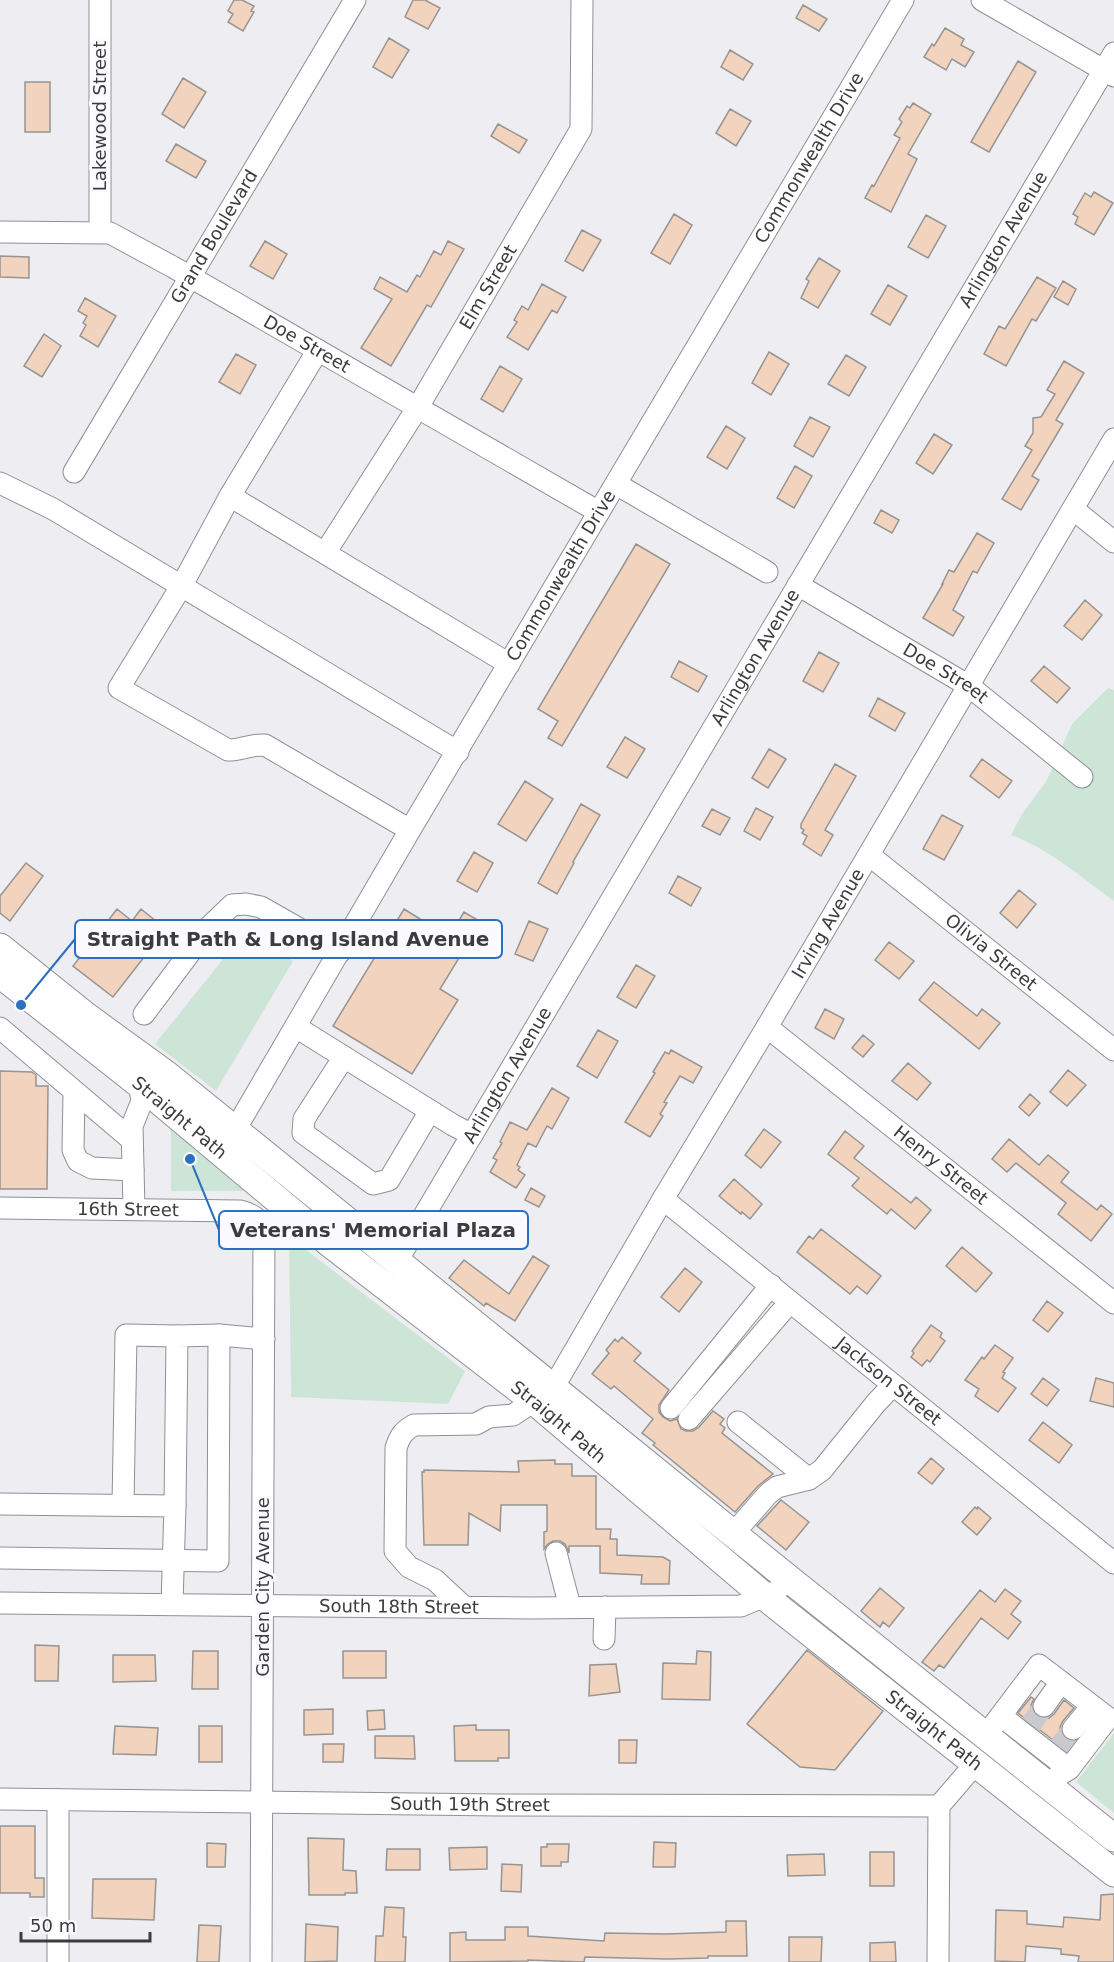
<svg xmlns="http://www.w3.org/2000/svg" width="1114" height="1962" viewBox="0 0 1114 1962" font-family="'DejaVu Sans',sans-serif">
<style>
.green{fill:#cce5d6}
.building{fill:#f2d3be;stroke:#979492;stroke-width:1.5}
.lines{fill:none;stroke-linecap:round;stroke-linejoin:round}
.minor-tunnel{stroke:#cacace;stroke-width:21;stroke-dasharray:21 10;stroke-linecap:butt}
.minor-casing{stroke:#909093;stroke-width:23}
.major-casing{stroke:#909093;stroke-width:29}
.minor{stroke:#fff;stroke-width:21}
.major{stroke:#fff;stroke-width:27}
.labels{text-anchor:middle;stroke-width:6;stroke-linejoin:round;paint-order:stroke}
.street-label{font-size:18px;fill:#3c3c3d;stroke:#fbfbff}
.leader{fill:none;stroke:#2b6fc0;stroke-width:2}
.callout-dot{fill:#2b6fc0;stroke:#fbfbff;stroke-width:2}
.callout{fill:#fbfbff;stroke:#2b6fc0;stroke-width:2}
.callout-label{font-size:20px;text-anchor:middle;font-weight:bold;fill:#3c3c3d}
</style>
<rect width="100%" height="100%" fill="#eeeef2"/>
<path class="green" d="M1108,688l6,2v211c-33,-24 -64,-52 -103,-66l11,-21 24,-32 26,-58z
M244,933l49,28 -77,130 -61,-47z
M171,1128l78,63h-78z
M289,1237l176,134 -17,33 -157,-7z
M1114,1733v80l-38,-31z"/>
<path class="building" d="M234,0h8l12,6 -3,5 3,1 -11,19 -15,-9 5,-8 -5,-3z
M413,0h12l15,8 -12,21 -23,-12z
M803,5l24,14 -8,12 -23,-13z
M945,28l19,11 -3,6 13,7 -9,15 -13,-8 -6,11 -22,-13 8,-13 2,2z
M389,38l20,12 -17,28 -19,-11z
M730,50l23,14 -10,16 -22,-13z
M1018,61l18,11 -47,80 -18,-10z
M183,78l23,14 -22,36 -22,-14z
M25,82h25v50h-25z
M913,103l18,11 -23,40 9,5 -26,53 -26,-14 7,-13 2,1 26,-48 -6,-3 8,-13 -3,-3 8,-13 3,2z
M730,109l21,12 -15,25 -20,-13z
M498,124l29,16 -8,13 -28,-17z
M176,144l30,17 -10,17 -30,-17z
M1094,192l19,11 -19,32 -19,-11 3,-7 -5,-3 12,-21 6,4z
M674,214l18,11 -22,39 -19,-11z
M926,215l20,11 -18,32 -20,-11z
M582,230l19,10 -18,31 -18,-10z
M265,241l22,13 -14,25 -23,-13z
M448,241l16,8 -33,58 -4,-2 -36,61 -30,-18 31,-49 -18,-10 6,-12 27,15 10,-17 3,2 14,-26 7,4z
M0,256l29,1v21l-29,-1z
M819,258l21,13 -22,37 -17,-10 8,-17 -3,-2z
M1037,277l19,11 -20,33 -4,-2 -26,47 -22,-12 15,-28 6,3z
M1063,281l13,8 -8,16 -14,-8z
M542,284l24,13 -9,16 -5,-3 -24,40 -21,-13 10,-15 -3,-2 8,-14 6,4z
M888,285l19,11 -17,29 -19,-11z
M85,298l31,18 -18,31 -18,-11 6,-11 -3,-2 4,-7 -9,-5z
M44,334l17,12 -19,31 -18,-11z
M769,352l20,12 -18,31 -19,-12z
M236,354l20,11 -16,29 -21,-12z
M846,355l20,12 -17,29 -21,-12z
M1064,361l20,12 -28,47 7,4 -31,52 7,4 -18,30 -19,-11 30,-49 -7,-4 8,-13v-15l8,-1 14,-23 -8,-4z
M500,366l22,13 -19,33 -22,-13z
M810,417l20,10 -17,30 -19,-11z
M726,426l19,12 -18,31 -20,-12z
M934,434l18,11 -19,29 -17,-11z
M795,466l17,10 -18,32 -17,-10z
M881,510l18,10 -7,13 -18,-10z
M977,533l17,10 -17,30 -4,-2 -20,39 11,7 -11,19 -30,-18 20,-34h-1l7,-14 5,2z
M636,544l34,20 -108,182 -14,-8 10,-17 -20,-12z
M1085,600l17,15 -20,25 -18,-14z
M819,652l20,11 -16,29 -20,-11z
M679,661l28,15 -9,16 -27,-15z
M1044,666l26,22 -13,15 -26,-22z
M878,698l27,15 -10,18 -26,-15z
M625,737l20,12 -18,29 -20,-11z
M769,749l17,10 -18,29 -16,-10z
M982,759l30,22 -13,17 -29,-22z
M835,764l21,12 -31,54 8,5 -12,21 -18,-12 4,-8 -5,-3 2,-3 -3,-2v-4z
M525,781l28,18 -27,42 -28,-17z
M581,804l19,11 -27,47 1,1 -17,31 -19,-11z
M756,808l17,9 -13,23 -16,-9z
M712,809l18,9 -10,17 -18,-9z
M942,815l21,11 -19,34 -21,-11z
M474,852l19,11 -16,29 -20,-11z
M26,863l17,13 -33,45 -10,-8v-17z
M678,876l23,12 -10,18 -22,-13z
M1019,890l17,14 -19,24 -17,-15z
M117,909l15,12 9,-12 25,20 -53,68 -40,-31z
M404,909l45,28 15,-25 17,10 -41,67 18,11 -46,74 -79,-48z
M529,921l19,8 -15,32 -18,-7z
M889,942l25,19 -15,18 -24,-19z
M636,965l19,11 -19,32 -19,-11z
M934,982l43,34 5,-7 18,14 -21,26 -60,-49z
M825,1009l19,10 -10,20 -19,-11z
M598,1030l20,11 -21,37 -20,-12z
M863,1035l11,9 -11,13 -11,-9z
M671,1050l31,17 -9,16 -13,-7 -16,26 3,1 -7,11 3,2 -13,21 -25,-15 30,-49 -2,-1 12,-20 4,2z
M908,1063l23,20 -14,17 -25,-19z
M1068,1070l18,15 -19,21 -17,-14z
M0,1071l32,1 4,3v11h12l-1,103h-47z
M552,1088l17,10 -17,31 -5,-3 -11,21 -8,-4 -11,22 3,2 -2,3 7,5 -9,13 -26,-16 7,-12 -4,-2 9,-15 -2,-1 10,-20 17,8z
M1030,1094l10,9 -11,13 -10,-9z
M764,1129l17,13 -20,26 -16,-13z
M845,1131l19,15 -10,12 57,45 5,-6 15,13 -16,19 -24,-20 -4,5 -35,-28 7,-8 -31,-24z
M1009,1139l30,26 9,-10 21,17 -8,10 36,28 4,-5 11,9 -21,27 -33,-27 8,-11 -50,-40 -9,9 -15,-13z
M734,1179l28,25 -12,15 -8,-7 -1,2 -22,-18z
M531,1188l14,8 -6,11 -14,-7z
M821,1229l60,47 -14,18 -10,-8 -7,8 -53,-42 12,-16 4,3z
M962,1247l30,26 -16,19 -30,-26z
M533,1256l16,10 -34,55 -29,-18 -2,3 -35,-28 15,-18 45,34z
M685,1268l17,14 -23,30 -18,-15z
M1047,1301l16,12 -15,19 -15,-12z
M931,1325l11,8 -2,4 5,4 -15,21 -3,-2 -5,6 -11,-9 3,-4 -2,-2z
M622,1337l19,16 -7,8 35,29 -10,15v7l4,5 7,4 7,-2 4,10 5,2h7l6,-4 14,-16 11,8 -4,5 5,4 -3,5 51,41 -15,12 -23,26 -82,-67 2,-2 -13,-10 11,-14 -39,-33 -3,3 -19,-15 17,-21 -3,-3 9,-11 3,3z
M995,1345l18,13 -10,14 2,1 -3,5 14,10 -18,24 -23,-16 4,-7 -14,-9 17,-23 2,2z
M1043,1378l16,12 -12,16 -16,-12z
M1096,1378l18,5v24l-24,-6z
M1043,1422l29,23 -13,18 -30,-23z
M931,1458l13,11 -12,15 -14,-11z
M555,1460v4h17v12h24v53h15l-1,10h7v16l46,2 7,4 -1,23h-28l1,-9 -42,-2v-27h-31v7l-4,-9 -5,-3h-7l-5,3 -4,5v-17l3,-1v-26h-46l-1,26 -31,-18 -1,32h-44l-2,-73h2v-2l95,2 -1,-11z
M781,1500l28,22 -23,28 -29,-24z
M975,1507l2,2 1,-2 13,11 -14,17 -15,-13z
M880,1588l24,20 -15,19 -6,-5 -3,5 -19,-16z
M1005,1589l16,12 -10,13 10,8 -13,17 -27,-21 -37,50 -5,-3 -5,6 -12,-9 58,-72 15,12z
M35,1645l24,1 -1,35h-23z
M807,1650l76,61 -48,59 -35,-3 -53,-43z
M193,1651h25v38h-26z
M343,1651h43v27h-43z
M697,1651l14,1 -1,48 -48,-1 1,-36 33,1z
M113,1655h42l1,26 -43,1z
M616,1664l4,28 -31,4 1,-31z
M1031,1697l3,2 -3,6 2,7 4,5 5,2 7,-1 5,-4 10,-14 10,8 -11,13 -3,6 1,7 3,4 10,3 -7,10 -49,-38z
M333,1709v25l-29,1v-25z
M384,1710l1,19 -17,1 -1,-19z
M476,1725v5h33v28h-11v3h-43l-1,-35z
M115,1726l43,2 -2,27 -43,-1z
M199,1726h23v36h-23z
M375,1736h39l1,23 -40,-1z
M619,1740h18l-1,23h-17z
M323,1744h21l-1,18h-20z
M0,1826h35v52h9v19h-14v-4h-30z
M308,1838l36,1 -1,31 13,1 1,22h-12v2h-36z
M654,1842l22,1 -1,24h-22z
M207,1843l19,1 -1,23h-18z
M547,1844h22l-1,18h-7v4h-20v-19h6z
M487,1847v22l-37,1 -1,-22z
M387,1849h33v21h-34z
M870,1852h24v34h-24z
M824,1854l1,21 -37,1 -1,-21z
M502,1864l20,1 -1,27 -20,-1z
M93,1879h63l-2,41 -62,-2z
M1114,1894v68h-36l1,-6 -18,-2v-5l-35,-3 -1,16 -30,-1 1,-51 31,1v13l36,3 1,-10 36,3 1,-25z
M385,1907l19,1 -1,29h3l-1,25h-30l1,-26h7z
M726,1921h20l1,35h-39v2l-40,1 -83,-2 -1,5 -56,-2v1l-78,1v-29l16,-1v8h39v-13h23v9l76,5 1,-8 61,1 60,-2z
M306,1924l32,3 -1,34 -32,1z
M199,1925l22,1 -2,36h-22z
M789,1937h33l-1,25h-32z
M895,1942l1,20h-26v-19z"/>
<g class="lines">
<path class="minor-tunnel" d="M1030,1726l14,-20
M1058,1748l15,-19"/>
<g class="minor-casing">
<g id="minor">
<path d="M982,0l132,76"/>
<path id="s1" d="M0,232l110,1 63,34 426,245"/>
<path d="M100,232v-232"/>
<path d="M318,350l-88,146 -48,89 -63,103 109,62c13,0 24,-6 37,-5l145,85"/>
<path id="s2" d="M74,472l281,-472"/>
<path d="M0,483l53,26 405,243"/>
<path d="M616,484l151,88"/>
<path d="M230,496l279,168"/>
<path d="M1073,509l41,33"/>
<path id="s3" d="M325,553l93,-146 163,-278 1,-129"/>
<path id="s4" d="M798,585l171,101 113,91"/>
<path id="s5" d="M869,855l245,195"/>
<path d="M144,1014l65,-87 23,-22 14,-1 15,3 79,45"/>
<path d="M296,1027l157,98 19,10"/>
<path id="s6" d="M767,1027l347,276"/>
<path d="M0,1028l132,112"/>
<path d="M344,1057l-40,62 -1,14 70,51 16,-4 41,-69"/>
<path d="M74,1092l-1,58 5,11 14,7 41,2"/>
<path id="s7" d="M228,1142l182,-312 493,-830"/>
<path id="s8" d="M663,1199l451,364"/>
<path id="s9" d="M0,1208l240,3c12,3 18,7 24,18l-3,733"/>
<path d="M134,1209l-2,-83 10,-25 -3,-17"/>
<path id="s10" d="M397,1261l717,-1208"/>
<path d="M671,1408l100,-123"/>
<path d="M689,1419l101,-117"/>
<path d="M738,1422l71,57"/>
<path d="M0,1504l175,2 -3,98"/>
<path d="M123,1505l3,-170 51,1"/>
<path d="M175,1506l2,-170 42,-1 45,4"/>
<path d="M733,1534l35,-40 9,-7 32,-8 13,-9 54,-67 17,-18"/>
<path d="M556,1553l14,54"/>
<path d="M0,1558l218,3 1,-226"/>
<path id="s11" d="M0,1603l532,5 209,-2 36,-15"/>
<path id="s12" d="M464,1607l-29,-27 -26,-13 -14,-16 1,-103c4,-12 7,-17 18,-23l62,-1 13,-7 24,-2 40,-27 110,-189 104,-172 347,-588"/>
<path d="M604,1639l1,-32"/>
<path d="M1044,1706l17,-24"/>
<path d="M1001,1716l68,53"/>
<path d="M1073,1729l19,-23"/>
<path d="M986,1735l53,-70 69,53 -39,51 -11,7 -9,10"/>
<path id="s13" d="M0,1799l500,6 439,1"/>
<path d="M58,1962v-162"/>
<path d="M938,1962l1,-156 37,-43"/>
</g>
</g>
<g class="major-casing">
<g id="major">
<path d="M0,947l86,69 81,59 627,508 320,255"/>
<path id="s14" d="M0,974l139,110 189,158 206,159 230,195 350,277"/>
</g>
</g>
<use href="#minor" class="minor"/>
<use href="#major" class="major"/>
</g>
<g class="labels">
<g class="street-label">
<text transform="translate(100 116) rotate(-90)" y="6">Lakewood Street</text>
<text dy="6" stroke="none"><textPath href="#s7" startOffset="1143">Commonwealth Drive</textPath></text>
<text dy="6" stroke="none"><textPath href="#s2" startOffset="274">Grand Boulevard</textPath></text>
<text dy="6" stroke="none"><textPath href="#s10" startOffset="1188">Arlington Avenue</textPath></text>
<text dy="6" stroke="none"><textPath href="#s3" startOffset="312">Elm Street</textPath></text>
<text dy="6" stroke="none"><textPath href="#s1" startOffset="336">Doe Street</textPath></text>
<text dy="6" stroke="none"><textPath href="#s7" startOffset="657">Commonwealth Drive</textPath></text>
<text dy="6" stroke="none"><textPath href="#s10" startOffset="702">Arlington Avenue</textPath></text>
<text dy="6" stroke="none"><textPath href="#s4" startOffset="172">Doe Street</textPath></text>
<text dy="6" stroke="none"><textPath href="#s12" startOffset="912">Irving Avenue</textPath></text>
<text dy="6" stroke="none"><textPath href="#s5" startOffset="156">Olivia Street</textPath></text>
<text dy="6" stroke="none"><textPath href="#s10" startOffset="216">Arlington Avenue</textPath></text>
<text dy="6" stroke="none"><textPath href="#s14" startOffset="230">Straight Path</textPath></text>
<text dy="6" stroke="none"><textPath href="#s6" startOffset="222">Henry Street</textPath></text>
<text dy="6" stroke="none"><textPath href="#s9" startOffset="128">16th Street</textPath></text>
<text dy="6" stroke="none"><textPath href="#s8" startOffset="290">Jackson Street</textPath></text>
<text dy="6" stroke="none"><textPath href="#s14" startOffset="716">Straight Path</textPath></text>
<text transform="translate(263 1587) rotate(-90)" y="6">Garden City Avenue</text>
<text dy="6" stroke="none"><textPath href="#s11" startOffset="399">South 18th Street</textPath></text>
<text dy="6" stroke="none"><textPath href="#s14" startOffset="1202">Straight Path</textPath></text>
<text dy="6" stroke="none"><textPath href="#s13" startOffset="470">South 19th Street</textPath></text>
</g>
</g>
<path class="leader" d="M21 1005L75 939M190 1159L219 1230"/>
<g class="callout-dot">
<circle cx="21" cy="1005" r="6"/>
<circle cx="190" cy="1159" r="6"/>
</g>
<g class="callout">
<rect x="75" y="920" width="427" height="38" rx="6"/>
<rect x="219" y="1211" width="309" height="38" rx="6"/>
</g>
<g class="callout-label">
<text x="288" y="946">Straight Path &amp; Long Island Avenue</text>
<text x="373" y="1237">Veterans' Memorial Plaza</text>
</g>
<path d="M21 1932v9h129v-9" fill="none" stroke="#3c3c3d" stroke-width="3"/>
<text x="30" y="1932" font-size="18" fill="#3c3c3d" stroke="#fbfbff" stroke-width="4.5" paint-order="stroke">50 m</text>
</svg>
